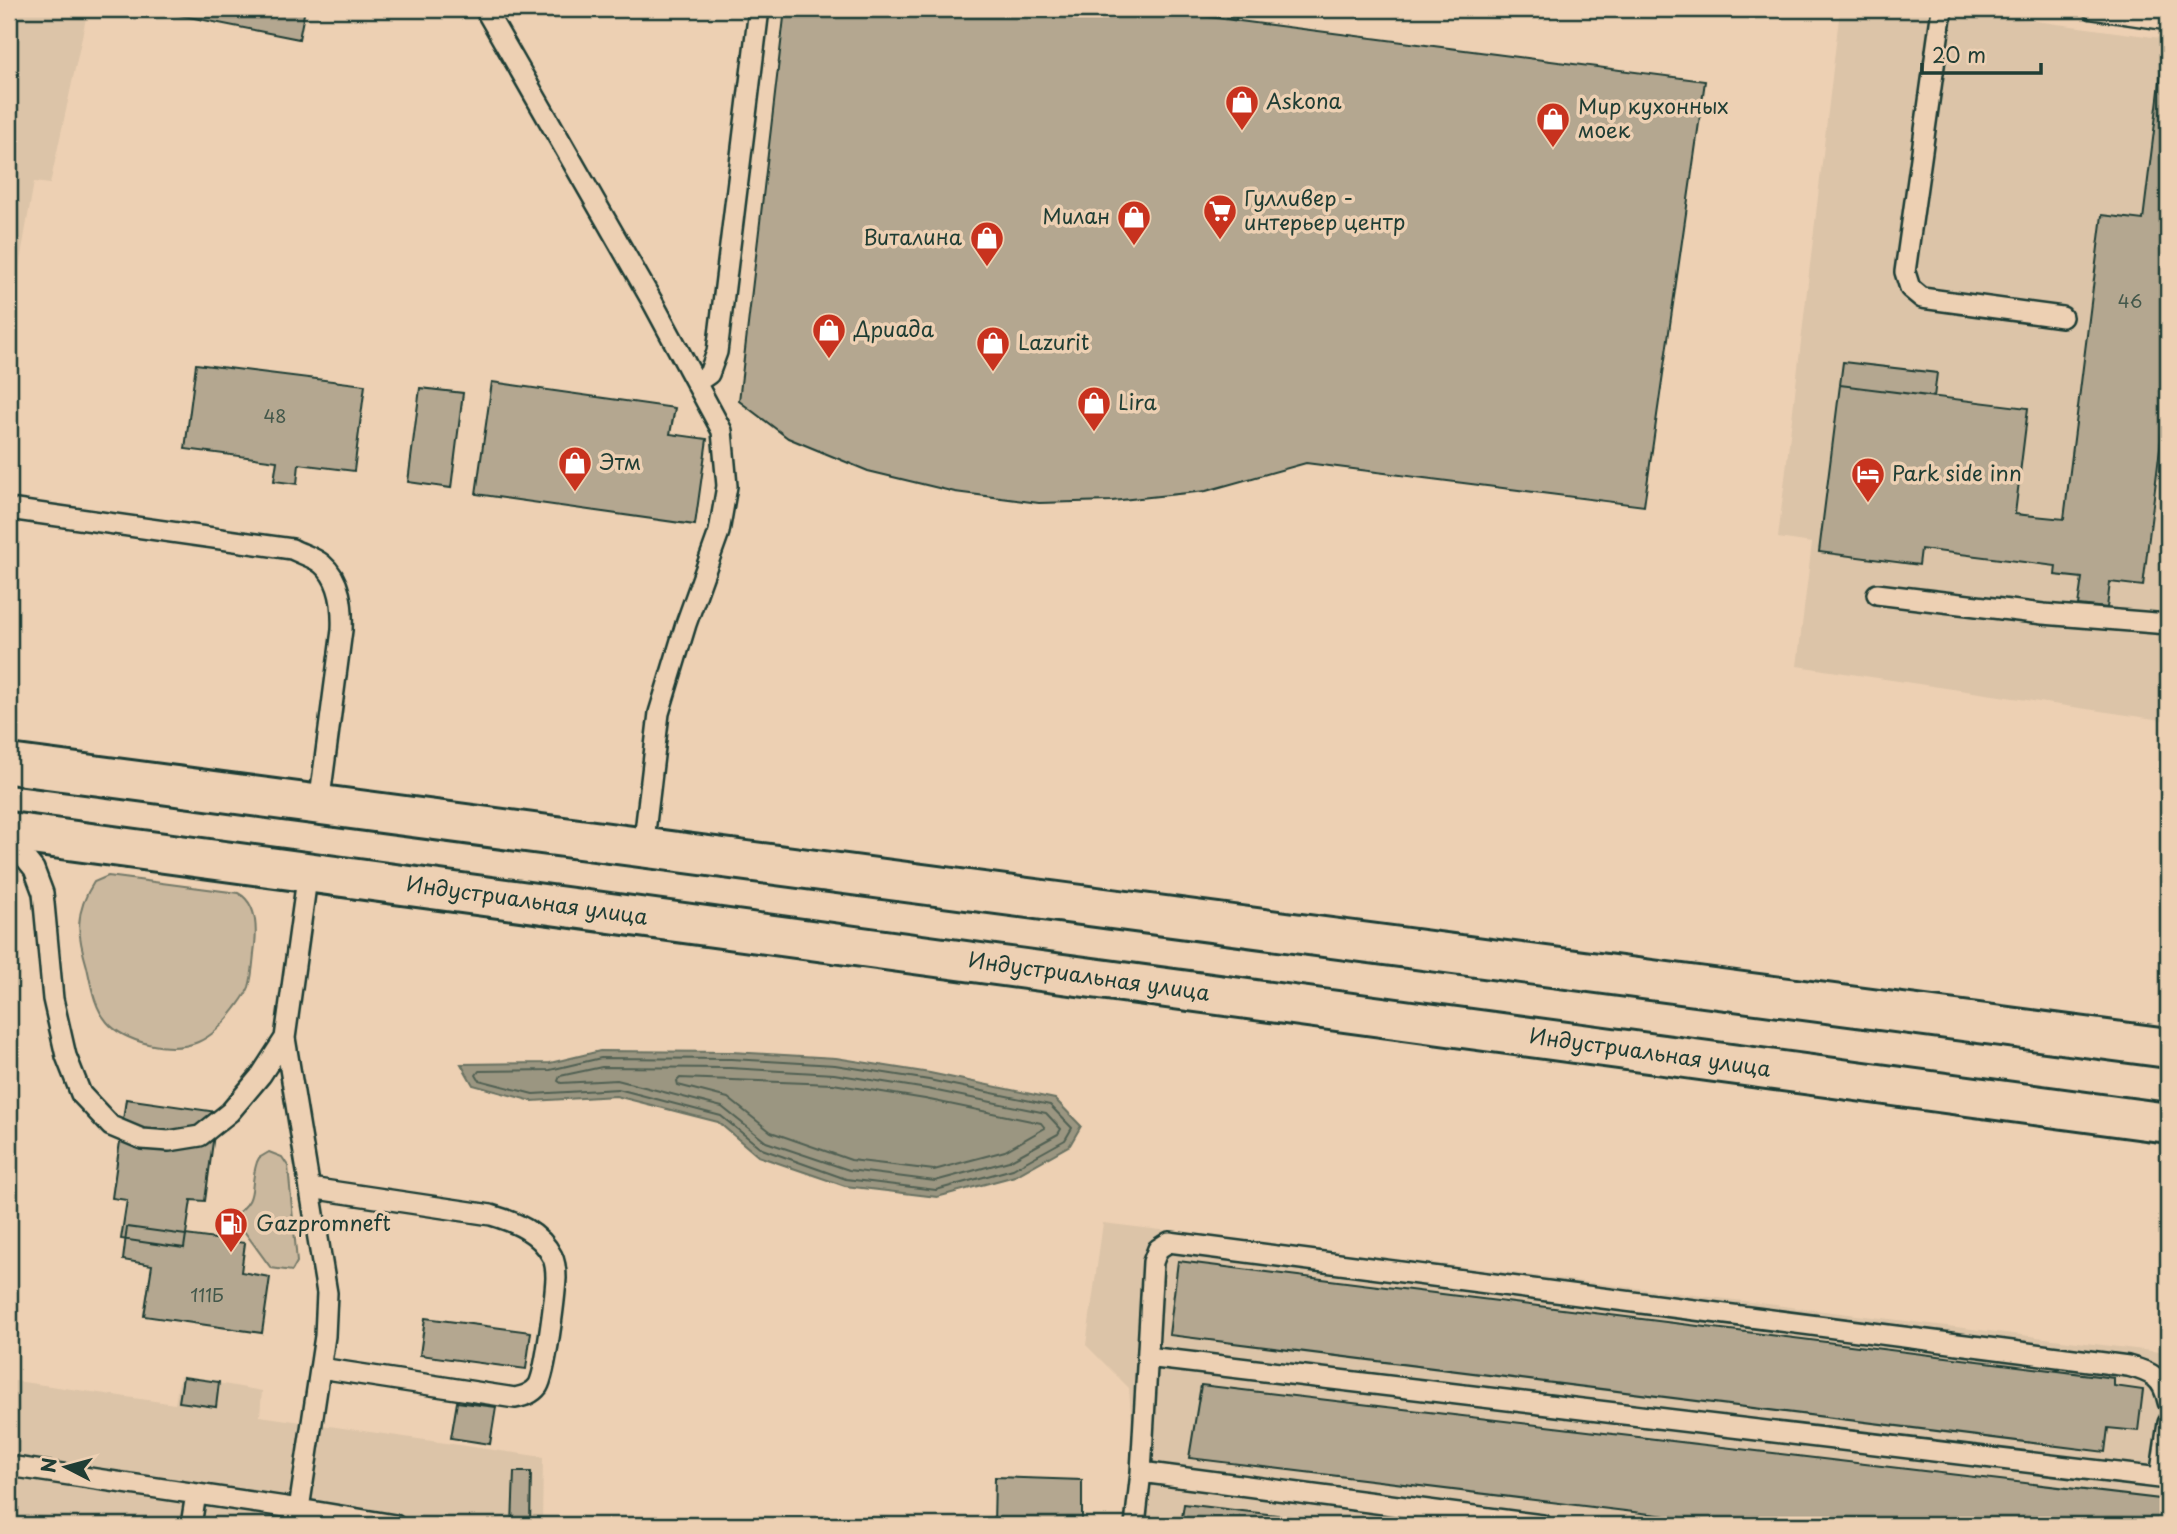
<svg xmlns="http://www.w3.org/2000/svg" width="2177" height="1534" viewBox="0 0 2177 1534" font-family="'Playpen Sans',sans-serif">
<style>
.built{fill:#dcc4a8}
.green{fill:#cbb89e;stroke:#757a69;stroke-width:2}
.water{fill:#9b9681;stroke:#697262;stroke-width:2}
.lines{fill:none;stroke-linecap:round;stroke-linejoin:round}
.shore{stroke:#516153;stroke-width:2}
.building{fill:#b4a790;stroke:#1f3d34;stroke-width:2}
.lane-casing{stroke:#1f3d34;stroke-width:24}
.primary-casing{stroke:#1f3d34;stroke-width:44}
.lane{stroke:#edd0b3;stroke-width:19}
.primary{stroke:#edd0b3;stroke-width:38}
.labels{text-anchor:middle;stroke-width:7;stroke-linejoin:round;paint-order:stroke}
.number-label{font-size:18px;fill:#44584b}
.poi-label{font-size:21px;fill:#1f3d34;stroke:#edd0b3;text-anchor:start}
.street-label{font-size:21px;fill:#1f3d34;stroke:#edd0b3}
</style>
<rect width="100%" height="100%" fill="#edd0b3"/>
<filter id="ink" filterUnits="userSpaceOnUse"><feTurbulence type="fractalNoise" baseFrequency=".0143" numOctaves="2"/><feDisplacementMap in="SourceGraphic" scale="14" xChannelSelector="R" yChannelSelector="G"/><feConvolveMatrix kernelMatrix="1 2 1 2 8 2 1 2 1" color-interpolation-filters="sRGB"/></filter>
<g filter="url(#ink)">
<path class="built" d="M9,9h79l-38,175 -16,-2 -25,141z
M1840,9h106l222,30v682l-371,-55 15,-123 -34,-5z
M1103,1223l1065,130v172h-1029l-10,-137 -43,-43z
M180,1376l82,15 -2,25 283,41 -1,68h-533v-145l166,24z"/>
<path class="green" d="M108,876l130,17c19,10 19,34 17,52 -2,14 -2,29 -6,42 -3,8 -9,15 -14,22 -24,33 -47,44 -87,35 -15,-4 -31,-10 -41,-22 -13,-15 -16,-37 -20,-55 -10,-34 -13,-54 7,-85z
M269,1152l13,5 6,9 9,96 -5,9 -21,-3 -38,-52c27,-17 15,-27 24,-54l2,-4z"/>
<path class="water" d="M600,1051l131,1 105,6 94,15 125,26 26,27 -11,19 -55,31 -78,21 -92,-11 -87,-30 -40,-34 -102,-26 -84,5 -59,-16 -12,-21 89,-1z"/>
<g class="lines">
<path class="shore" d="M601,1058l130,1 104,6 94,15 121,25 22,23 -7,12 -52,29 -77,21 -90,-11 -84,-30 -41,-33 -103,-27 -85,5 -54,-14 -3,-5 3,-4 71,-1z
M602,1067l128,1 104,6 93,15 119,24 15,16 -3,5 -49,27 -74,20 -86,-11 -83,-28 -44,-35 -105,-27 -56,3 -3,-2 2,-5z
M680,1078l153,6 92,15 116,24 4,5 -40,23 -71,19 -83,-10 -80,-28 -43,-34 -50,-13 -1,-4z"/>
</g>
<path class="building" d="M149,9h156l-6,30z
M785,9h362l558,72 -61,425 -338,-43 -100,28 -94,10 -73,2 -84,-11 -87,-21 -80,-33 -49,-37z
M1147,9h90l-1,11z
M2163,58l5,1v324l-25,203 -33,-4 -3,26 -29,-3 4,-27 -27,-3 1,-9 -135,-17 -2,16 -100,-13 21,-167 188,23 -13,106 49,5 38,-304 41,5z
M1843,362l94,11 -3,24 -94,-12z
M196,364l169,21 -11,86 -55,-7 -2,20 -23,-3 3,-20 -92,-12z
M492,382l183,26 -5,26 37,5 -12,86 -219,-31z
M420,388l43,5 -12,95 -43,-6z
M126,1099l91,13 -12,89 -14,-1 -7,48 -63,-9 6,-39 -15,-2z
M127,1227l118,16 -4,29 29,5 -8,56 -118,-17 8,-51 -29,-5z
M1178,1261l936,117v8l29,4 -5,41 -30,-3 -3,24 -936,-117z
M425,1318l106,14 -5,37 -106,-14z
M183,1377l36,5 -3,25 -37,-5z
M1201,1385l967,115v25h-427l-552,-67z
M457,1402l39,5 -6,37 -39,-6z
M514,1472h17l-1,53h-18z
M995,1477l87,3v45h-88z
M1184,1504l175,21h-178z"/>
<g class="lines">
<g class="lane-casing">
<path id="lane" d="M485,9l167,292 70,130 5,55 -8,46 -33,92 -27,89 -16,136
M1942,9l-37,263 5,16 12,10 140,19
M2093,9l75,11
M696,383l13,-9 8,-22 42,-343
M9,509l283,40c9,5 22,8 30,15 19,16 21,43 20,66l-23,175
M1877,594l166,20 125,10
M9,845l13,9 12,15 9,24 10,106 13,57 15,38 30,32 31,13 27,2 31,-5 30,-24 31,-37 24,-37
M308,871l-23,167 42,255 -2,43 -26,173 96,16
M310,1188l181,27c24,7 49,17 61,41 3,6 4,15 4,22 -1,18 -10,95 -18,108 -6,8 -14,10 -23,12l-195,-30
M1147,1357l1021,122
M9,1466l290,43
M1141,1472l401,53
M2160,1478l8,-55
M191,1525l5,-31
M1135,1525l6,-53 12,-210 5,-13 11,-7 959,124c23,6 35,11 40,36"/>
</g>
<g class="primary-casing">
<path id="primary" d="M9,764l2159,284
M9,832l2159,291"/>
</g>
<use href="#lane" class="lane"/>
<use href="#primary" class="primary"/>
</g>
</g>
<defs>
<g id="shop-pin" transform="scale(1.75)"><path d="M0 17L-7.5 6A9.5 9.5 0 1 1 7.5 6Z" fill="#c8321e" stroke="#edd0b3"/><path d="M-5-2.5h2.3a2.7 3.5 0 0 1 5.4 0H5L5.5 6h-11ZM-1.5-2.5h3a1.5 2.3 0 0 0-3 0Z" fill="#fff"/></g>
<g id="supermarket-pin" transform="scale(1.75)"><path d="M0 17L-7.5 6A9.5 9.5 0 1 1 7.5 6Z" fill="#c8321e" stroke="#edd0b3"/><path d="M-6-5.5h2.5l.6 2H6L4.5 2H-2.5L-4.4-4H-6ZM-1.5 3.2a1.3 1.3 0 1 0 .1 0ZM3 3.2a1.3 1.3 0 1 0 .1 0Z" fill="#fff"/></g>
<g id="hotel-pin" transform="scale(1.75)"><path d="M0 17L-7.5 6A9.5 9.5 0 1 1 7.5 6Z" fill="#c8321e" stroke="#edd0b3"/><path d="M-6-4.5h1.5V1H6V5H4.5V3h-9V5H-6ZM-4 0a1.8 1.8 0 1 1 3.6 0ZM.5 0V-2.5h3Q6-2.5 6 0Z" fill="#fff"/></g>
<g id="fuel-pin" transform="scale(1.75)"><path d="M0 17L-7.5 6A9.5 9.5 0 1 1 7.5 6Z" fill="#c8321e" stroke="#edd0b3"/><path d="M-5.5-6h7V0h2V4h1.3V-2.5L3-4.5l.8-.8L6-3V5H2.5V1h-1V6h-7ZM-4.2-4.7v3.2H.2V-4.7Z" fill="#fff"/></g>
</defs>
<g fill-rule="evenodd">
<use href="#shop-pin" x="1242" y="102"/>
<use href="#shop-pin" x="1553" y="119"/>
<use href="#supermarket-pin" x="1220" y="211"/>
<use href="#shop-pin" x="1134" y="217"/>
<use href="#shop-pin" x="987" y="238"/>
<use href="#shop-pin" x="829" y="330"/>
<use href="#shop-pin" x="993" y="343"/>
<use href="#shop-pin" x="1094" y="403"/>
<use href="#shop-pin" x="575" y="463"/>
<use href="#hotel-pin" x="1868" y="474"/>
<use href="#fuel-pin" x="231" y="1224"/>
</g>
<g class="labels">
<g class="number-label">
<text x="2130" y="308">46</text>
<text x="275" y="423">48</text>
<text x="207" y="1302">111Б</text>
</g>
<g class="poi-label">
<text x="1266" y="109">Askona</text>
<text x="1578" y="114">Мир кухонных<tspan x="1578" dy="24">моек</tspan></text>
<text x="1244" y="206">Гулливер -<tspan x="1244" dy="24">интерьер центр</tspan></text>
<text x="1110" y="224" text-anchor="end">Милан</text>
<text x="962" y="245" text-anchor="end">Виталина</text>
<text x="854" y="337">Дриада</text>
<text x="1018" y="350">Lazurit</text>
<text x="1118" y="410">Lira</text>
<text x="600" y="470">Этм</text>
<text x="1892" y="481">Park side inn</text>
<text x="256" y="1231">Gazpromneft</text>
</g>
<g class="street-label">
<text transform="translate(527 901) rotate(8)" y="7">Индустриальная улица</text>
<text transform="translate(1089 977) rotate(8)" y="7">Индустриальная улица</text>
<text transform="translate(1650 1053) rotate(8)" y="7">Индустриальная улица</text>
</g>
</g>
<rect width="2177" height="1534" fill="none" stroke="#edd0b3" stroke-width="35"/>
<rect x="18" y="18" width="2142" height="1499" fill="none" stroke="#1f3d34" stroke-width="2.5" filter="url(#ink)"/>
<g transform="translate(66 1467) rotate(276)" stroke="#edd0b3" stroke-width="5" paint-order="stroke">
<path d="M0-5L12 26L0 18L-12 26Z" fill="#1f3d34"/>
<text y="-10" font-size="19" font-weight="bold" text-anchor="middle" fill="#1f3d34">N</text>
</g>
<path d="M1922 63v10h119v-10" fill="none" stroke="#1f3d34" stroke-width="3.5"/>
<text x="1932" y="63" font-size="21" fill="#1f3d34" stroke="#edd0b3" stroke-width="5" paint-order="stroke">20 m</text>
</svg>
